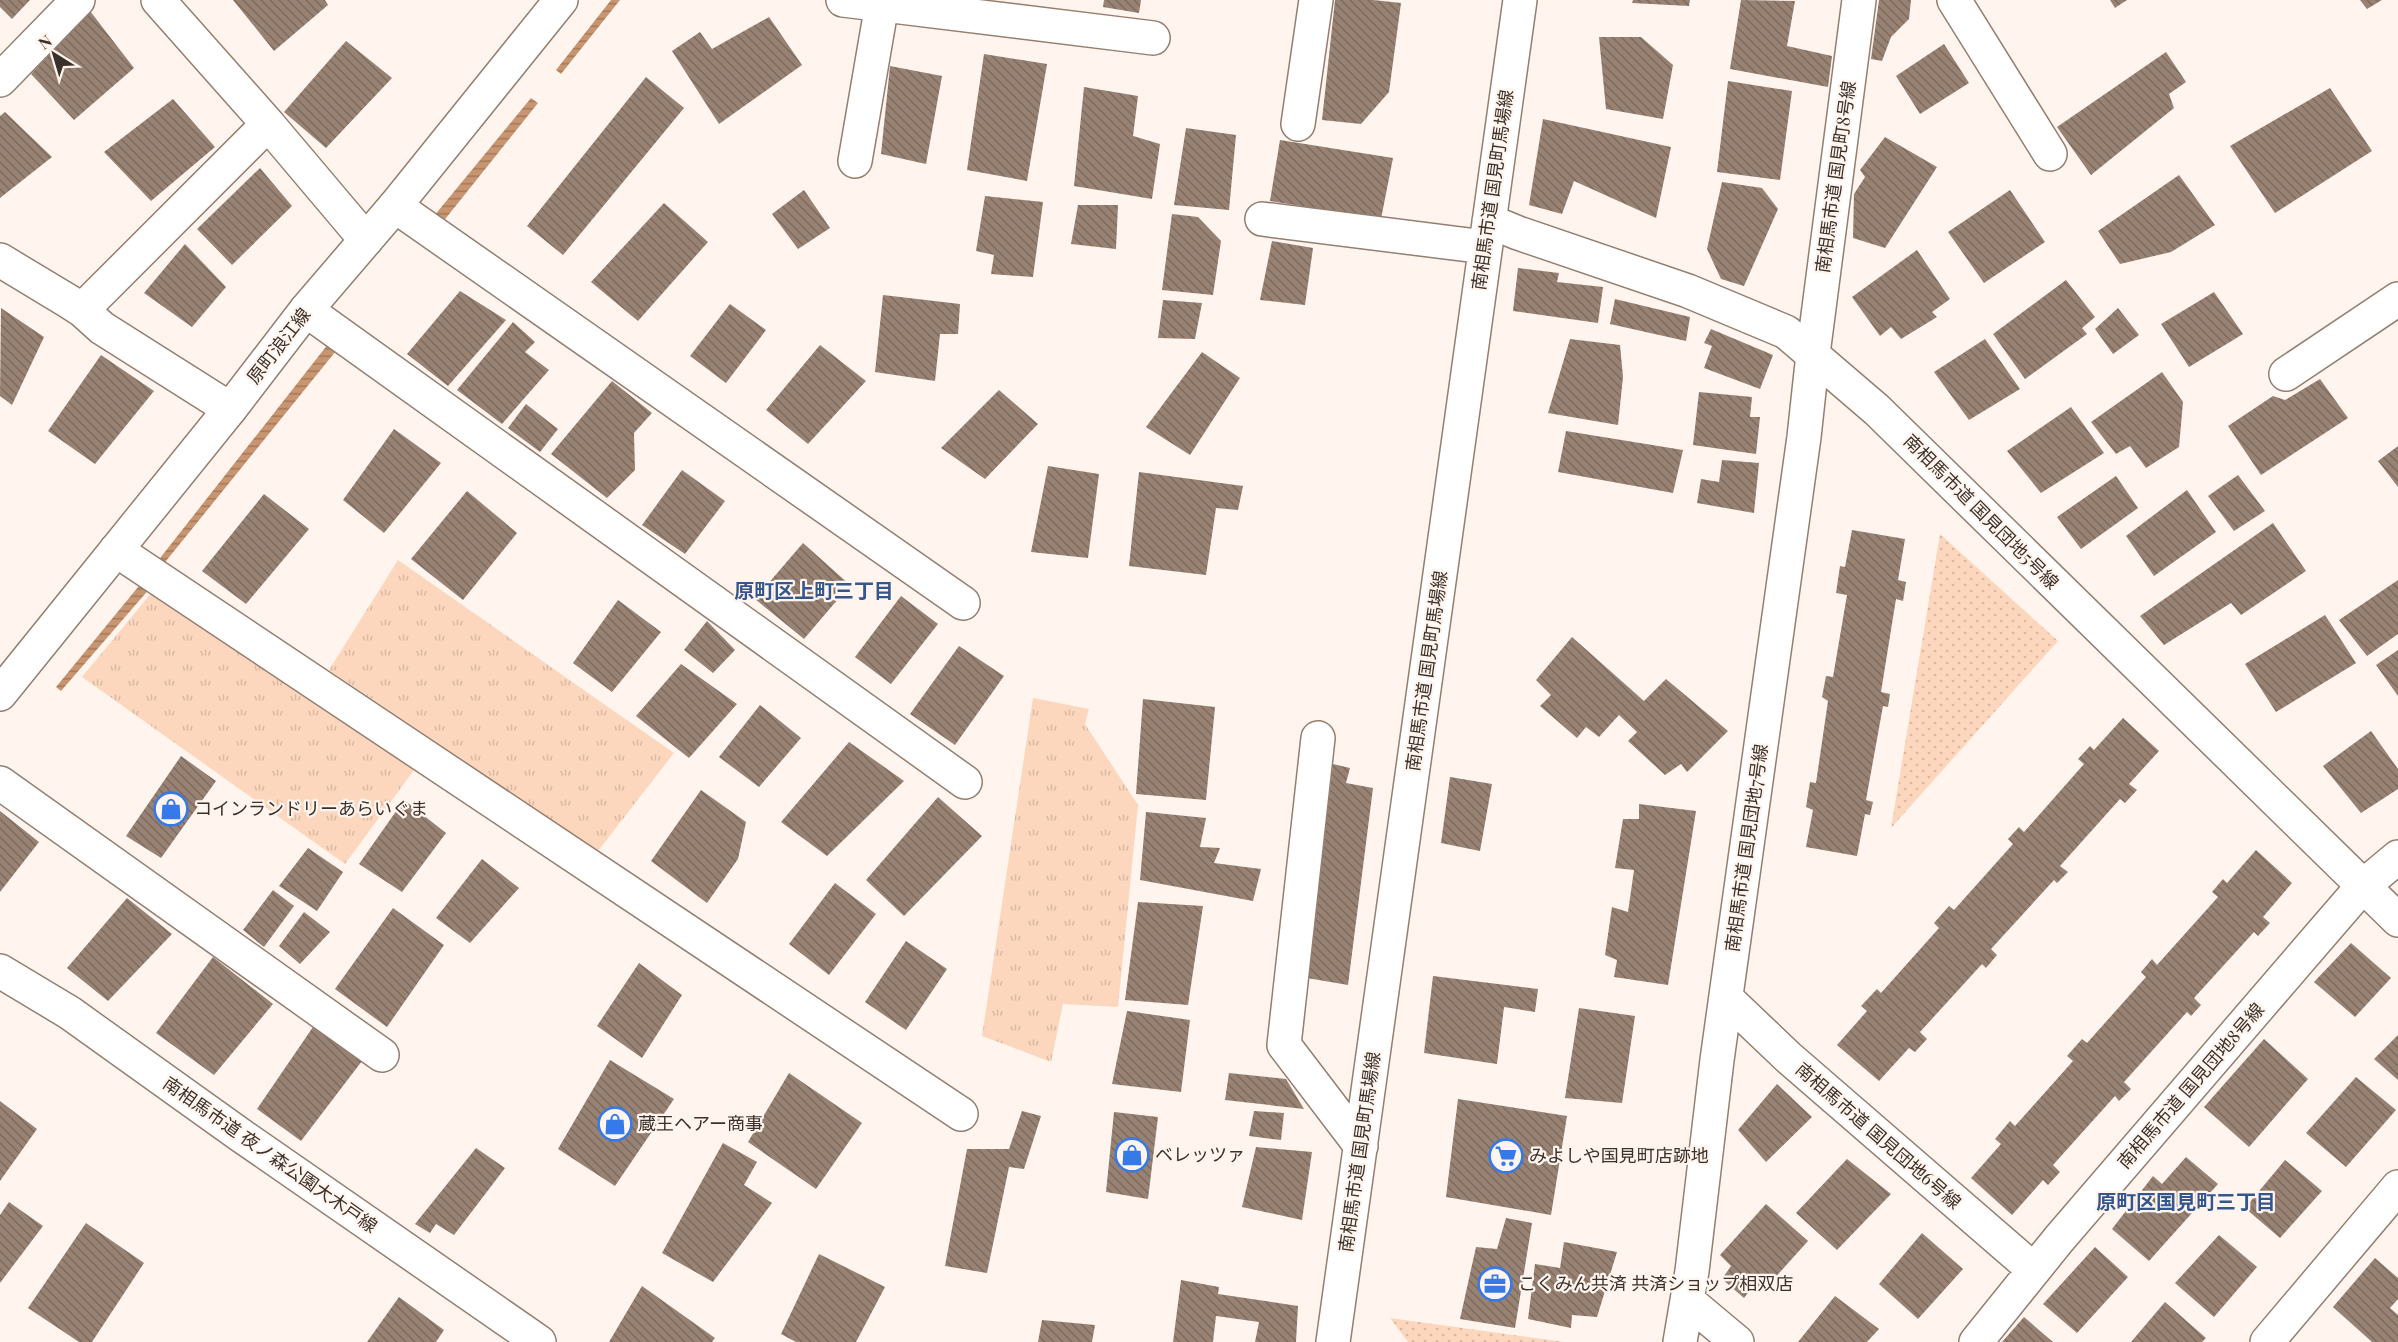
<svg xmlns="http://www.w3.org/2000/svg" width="2398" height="1342" viewBox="0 0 2398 1342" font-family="'Playfair Display','Noto Sans JP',serif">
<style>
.grass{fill:url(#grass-tufts)}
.park{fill:url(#park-dots)}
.water{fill:url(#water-rules)}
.building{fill:url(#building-back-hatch)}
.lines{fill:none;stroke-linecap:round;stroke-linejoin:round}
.minor-casing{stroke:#947e6f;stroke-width:36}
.major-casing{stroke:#947e6f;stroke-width:36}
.minor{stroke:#fff;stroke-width:33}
.major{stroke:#fff;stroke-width:33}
.labels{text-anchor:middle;stroke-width:4.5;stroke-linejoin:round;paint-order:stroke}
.street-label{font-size:18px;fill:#3a312a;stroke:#fff5ee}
.poi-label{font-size:18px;fill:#3a312a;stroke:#fff5ee;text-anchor:start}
.neighbourhood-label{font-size:20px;font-weight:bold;fill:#34568e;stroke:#fff5ee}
</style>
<defs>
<pattern id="grass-tufts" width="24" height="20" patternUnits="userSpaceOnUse" patternTransform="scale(1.5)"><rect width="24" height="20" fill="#fcd7bd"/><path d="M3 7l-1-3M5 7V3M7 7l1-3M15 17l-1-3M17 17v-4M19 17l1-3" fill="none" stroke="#d9b9a3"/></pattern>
<pattern id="park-dots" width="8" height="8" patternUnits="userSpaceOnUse" patternTransform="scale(1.5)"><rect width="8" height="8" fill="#fcd7bd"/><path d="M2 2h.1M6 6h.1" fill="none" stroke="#d9b9a3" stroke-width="1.8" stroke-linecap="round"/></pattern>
<pattern id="water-rules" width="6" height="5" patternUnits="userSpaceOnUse" patternTransform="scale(1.5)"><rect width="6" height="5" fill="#c89570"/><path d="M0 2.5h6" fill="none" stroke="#a37a5c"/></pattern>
<pattern id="building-back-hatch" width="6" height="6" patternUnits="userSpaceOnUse" patternTransform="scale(1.5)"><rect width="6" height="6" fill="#988274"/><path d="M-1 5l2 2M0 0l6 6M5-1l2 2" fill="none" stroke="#7d6b5f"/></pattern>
</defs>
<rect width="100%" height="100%" fill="#fff5ee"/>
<path class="grass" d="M398,560l276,193 -76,98 -269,-181z
M153,591l264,175 -72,98 -263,-187z
M1033,698l56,11 -4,15 53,81 -20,202 -55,-3 -12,58 -69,-26z"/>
<path class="park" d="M1940,534l118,107 -167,187z
M1390,1318l175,24h-157z"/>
<path class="water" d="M611,0h9l-59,74 -5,-4z
M531,98l7,5 -96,120 -8,-7z
M332,339l8,7 -178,220 -5,-4z
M143,581l8,6 -90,104 -5,-4z"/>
<path class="building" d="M0,0h30l-18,19 -12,-12z
M233,0h92l3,5 -54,46z
M1104,0h37l-2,13 -36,-6z
M1335,0h38l28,3 -12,89 -28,32 -39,-4z
M1633,0h57l-1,6 -57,-3z
M1741,0l54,1 -8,45 45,10 -4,31 -98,-18z
M1879,0h32l-2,19 -18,18 -9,24 -11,-2z
M2110,0h17l-12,8z
M2360,0h22l-15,9z
M90,11l44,57 -60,52 -43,-46z
M769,17l33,48 -83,59 -47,-73 28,-19 12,17z
M1599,37h42l32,28 -10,54 -57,-10z
M346,41l46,37 -66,70 -42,-36z
M1944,44l25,39 -49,31 -24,-38z
M2166,52l20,30 -17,12 5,14 -83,67 -34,-48z
M984,54l63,10 -20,117 -60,-11z
M890,66l52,10 -16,88 -45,-10z
M646,77l38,31 -121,147 -36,-29z
M1728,81l64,10 -12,89 -63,-8z
M1084,87l54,9 -5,40 27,8 -8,55 -78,-13z
M2330,88l42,63 -97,62 -45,-67z
M173,99l42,48 -64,54 -47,-49z
M5,112l47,45 -52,41v-82z
M1543,119l128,28 -15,71 -82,-37 -12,33 -33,-9z
M1186,128l50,7 -7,75 -55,-5z
M1885,137l52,30 -52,81 -32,-10 1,-44 11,-17 -5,-7z
M1280,140l113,18 -12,61 -111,-18z
M260,168l32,38 -60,59 -35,-36z
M2179,175l36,50 -44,27 -51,12 -22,-33z
M1722,182l40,6 16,21 -34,77 -23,-7 -14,-30z
M804,190l26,38 -32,21 -26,-35z
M2010,190l35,52 -61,41 -36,-51z
M985,196l58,6 -10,75 -42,-3 3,-19 -18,-4z
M664,203l44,39 -70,79 -47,-39z
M1078,205h40l-2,44 -45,-5z
M1172,214l26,3 23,24 -8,54 -51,-5z
M1272,241l41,7 -8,57 -45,-5z
M185,244l41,43 -34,40 -48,-34z
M1917,250l33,49 -18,13 5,5 -36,22 -10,-12 -11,9 -28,-39z
M1518,268l41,5 -2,9 46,5 -5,36 -85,-12z
M2066,280l29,37 -13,11 5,6 -62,45 -32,-45z
M460,291l46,29 -58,66 -41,-32z
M2214,292l29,42 -54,33 -28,-43z
M883,295l77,9 -2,30h-18l-5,47 -60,-9z
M1615,299l75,18 -4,24 -76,-17z
M1163,300l39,3 -7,36 -37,-1z
M730,304l36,26 -40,53 -36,-27z
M1,308l43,29 -32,68 -12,-9z
M2118,308l21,27 -26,19 -18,-25z
M513,322l22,20 -10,10 24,18 -47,54 -45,-34z
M1711,329l62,26 -13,34 -56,-21 8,-22 -8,-3z
M1570,339l50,6 3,32 -5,48 -70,-12z
M1985,339l35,50 -51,31 -35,-48z
M820,345l46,36 -58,63 -42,-34z
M1202,352l38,26 -50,77 -44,-28z
M101,355l53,36 -59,73 -47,-33z
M2162,372l21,30 -4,45 -33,21 -16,-22 -14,8 -25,-32z
M2320,379l28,39 -87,57 -33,-49 45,-30 12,4z
M612,381l40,32 -18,20 1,37 -28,28 -56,-44z
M999,390l39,34 -53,55 -44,-31z
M1699,392l53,5 -2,20h10l-4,37 -63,-9z
M526,404l32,25 -18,23 -32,-24z
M2071,407l33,46 -63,40 -34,-42z
M394,429l47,34 -57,70 -41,-33z
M1566,431l117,19 -10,43 -115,-21z
M2398,446v41l-20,-26z
M1722,460l37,3 -5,50 -57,-10 4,-24 18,3z
M1048,466l51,8 -11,84 -57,-6z
M682,470l43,31 -40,53 -43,-29z
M1139,472l104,14 -5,24 -22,-2 -10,67 -77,-9z
M2238,475l27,36 -31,20 -26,-35z
M2116,476l22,32 -57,41 -24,-32z
M2187,490l29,42 -62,44 -28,-40z
M467,491l50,42 -54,67 -52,-41z
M264,494l45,35 -63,75 -44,-33z
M2273,523l33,48 -65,44 -10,-12 -67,42 -24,-29z
M1852,530l53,9 -7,41 8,2 -3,19 -7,-2 -15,93 9,2 -2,13 -5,-1 -17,94 7,2 -3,13 -5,-1 -8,42 -51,-9 7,-37 -7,-3 4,-25 6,1 12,-82 -6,-4 4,-21 7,1 14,-82 -11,-2 4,-27 5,1z
M803,543l47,42 -46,54 -49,-40z
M2398,580v54l-31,22 -28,-36z
M901,596l37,28 -47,60 -36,-27z
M618,600l43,32 -49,60 -39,-29z
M2325,615l31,48 -80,49 -31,-48z
M707,621l28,29 -22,23 -29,-23z
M1572,637l72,64 22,-22 62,52 -41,41 -6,-8 -16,11 -37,-34 9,-9 -18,-17 -20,22 -13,-10 -9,11 -37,-32 11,-11 -15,-15z
M959,646l45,30 -49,69 -45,-31z
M2398,650v46l-22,-31z
M681,664l56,40 -48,54 -53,-42z
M1143,699l72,8 -9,93 -70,-6z
M760,705l41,33 -42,49 -40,-30z
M2123,718l36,33 -30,33 8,6 -12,13 -5,-4 -60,67 8,6 -11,11 -3,-3 -63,69 6,6 -11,13 -4,-4 -62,68 7,7 -12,13 -6,-4 -30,33 -42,-36 30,-34 -6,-5 16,-17 4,4 58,-65 -5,-5 15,-17 5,4 59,-66 -5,-5 11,-12 5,5 60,-68 -6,-5 12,-13 4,4z
M2371,731l27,38v20l-37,24 -38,-47z
M849,742l55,39 -77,75 -46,-34z
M181,756l35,25 -55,77 -35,-22z
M1333,764l17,4 -4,15 27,5 -25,197 -41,-7z
M1450,777l42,7 -12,67 -39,-8z
M701,790l45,32 -8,37 -31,44 -56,-42z
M938,797l44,39 -78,80 -38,-36z
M404,800l42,33 -44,59 -43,-28z
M1639,804l57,7 -28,174 -54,-8 3,-17 -12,-5 7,-48 16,5 6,-42 -19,-2 8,-49h16z
M0,811l39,31 -39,50z
M1146,812l60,6 -6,29 20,1 -6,15 47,6 -8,32 -113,-21z
M308,848l35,24 -26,39 -38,-25z
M2256,850l36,33 -29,34 7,6 -12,13 -4,-4 -60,66 7,7 -10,11 -4,-4 -63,70 7,7 -12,12 -4,-5 -62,69 7,7 -12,13 -5,-5 -31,35 -41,-37 30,-34 -6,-5 15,-18 5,5 58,-65 -6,-5 15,-17 5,4 59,-66 -5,-5 11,-13 5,6 61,-68 -6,-5 11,-13 4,4z
M482,859l37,29 -49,55 -34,-25z
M835,883l41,31 -47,61 -40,-31z
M273,890l21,16 -30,41 -21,-17z
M127,898l45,36 -64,67 -41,-33z
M1138,902l65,4 -15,99 -63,-5z
M393,908l51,37 -57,82 -52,-38z
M304,912l26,20 -30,32 -21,-18z
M906,941l41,28 -41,61 -41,-28z
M2351,943l40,35 -36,39 -41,-35z
M213,957l60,47 -59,71 -58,-42z
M639,963l43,32 -40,63 -45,-32z
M1433,976l105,13 -3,23 -31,-5 -7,57 -73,-11z
M1579,1008l56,8 -13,87 -57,-5z
M1127,1011l63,9 -9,72 -69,-8z
M313,1027l49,34 -61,80 -44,-32z
M2398,1035v45l-24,-21z
M2264,1039l44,40 -59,68 -45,-40z
M610,1060l64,39 -59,87 -57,-37z
M789,1073l73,50 -46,66 -68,-47z
M1229,1073l57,6 18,30 -79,-9z
M2356,1077l40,33 -50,57 -40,-34z
M1777,1084l35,33 -46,45 -28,-32z
M1458,1099l109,17 -16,99 -105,-18z
M0,1101l37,28 -37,52z
M1022,1111l19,5 -17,53 -15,-2 -22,106 -42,-7 22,-117h42z
M1254,1111l30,2 -3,27 -32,-4z
M1114,1112l44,5 -10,82 -42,-7z
M723,1143l34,19 -13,23 28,18 -59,79 -51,-29z
M1256,1147l56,5 -10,68 -60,-13z
M476,1148l29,20 -51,67 -18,-11 -6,9 -15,-9z
M2186,1157l32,27 -69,77 -37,-32 41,-53 9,8z
M1847,1159l44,35 -54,56 -41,-37z
M2285,1160l37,31 -42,47 -35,-30z
M9,1202l34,24 -43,57v-68z
M1766,1204l42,37 -45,50 -9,-6 -10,13 -22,-19 9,-13 -11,-11z
M1506,1218l26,5 -17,105 -55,-9 16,-72 21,2z
M86,1223l58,40 -52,79h-13l-51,-34z
M1922,1233l41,36 -45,50 -39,-35z
M2219,1235l38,32 -43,50 -39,-34z
M1564,1242l53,10 -20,65 -25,-2 -1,13 -43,-9 7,-55 25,4z
M2095,1247l33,30 -51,56 -34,-29z
M819,1254l66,33 -29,55h-60l-15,-8z
M2375,1258l23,20v21l-8,9 8,7v27h-26l-39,-35z
M1181,1280l38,7 -1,7 80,12 -2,36h-41l4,-20 -43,-6 -3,26h-40z
M642,1286l73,52 -3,4h-103z
M1835,1296l44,33 -12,13h-69z
M399,1297l45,33 -8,12h-69z
M2165,1302l41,36 -4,4h-71z
M2024,1317l29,25h-51z
M1042,1320l53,5 -3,17h-54z"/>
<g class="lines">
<g class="minor-casing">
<path id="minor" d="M158,0l110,124 98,116
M843,0l310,38
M1954,0l96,154
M0,80l78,-80
M1298,124l18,-124
M855,161l27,-157
M395,206l568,397
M1262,219l223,28
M1489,221l29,12 170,58 98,41 91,78 521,510
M0,260l68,41 14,9 20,18 128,81
M82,310l186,-186
M306,310l659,472
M2286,374l112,-75
M116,550l845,564
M1318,738l-34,307 77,101
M0,783l382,272
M0,971l70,42 169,121 300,208
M1726,998l62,59 246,213
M1688,1301l49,41
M1333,1342l187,-1342
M1680,1342l12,-71 25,-211 87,-623 9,-83 46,-354
M1976,1342l83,-103 271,-315 32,-37 36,-30
M2267,1342l131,-155"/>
</g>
<g class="major-casing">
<path id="major" d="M0,694l230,-285 76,-99 89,-104 166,-206"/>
</g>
<use href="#minor" class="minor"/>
<use href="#major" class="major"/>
</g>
<defs>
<g id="shop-ring" transform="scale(1.725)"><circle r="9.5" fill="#fff5ee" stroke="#357ae8" stroke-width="1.5"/><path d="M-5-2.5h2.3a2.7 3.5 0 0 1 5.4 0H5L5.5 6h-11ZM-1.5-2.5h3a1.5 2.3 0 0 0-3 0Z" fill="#357ae8"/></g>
<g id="supermarket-ring" transform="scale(1.725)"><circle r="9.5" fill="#fff5ee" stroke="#357ae8" stroke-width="1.5"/><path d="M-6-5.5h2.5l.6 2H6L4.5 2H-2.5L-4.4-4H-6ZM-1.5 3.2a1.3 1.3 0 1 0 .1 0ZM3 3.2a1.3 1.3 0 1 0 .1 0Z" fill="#357ae8"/></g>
<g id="office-ring" transform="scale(1.725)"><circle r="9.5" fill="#fff5ee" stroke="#357ae8" stroke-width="1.5"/><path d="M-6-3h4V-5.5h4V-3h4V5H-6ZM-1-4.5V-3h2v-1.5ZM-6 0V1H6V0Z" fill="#357ae8"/></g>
</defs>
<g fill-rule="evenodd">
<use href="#shop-ring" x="171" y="809"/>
<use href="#shop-ring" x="615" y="1124"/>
<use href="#shop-ring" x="1132" y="1155"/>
<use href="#supermarket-ring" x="1506" y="1156"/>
<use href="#office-ring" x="1495" y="1284"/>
</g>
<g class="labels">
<g class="street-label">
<text transform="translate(1836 177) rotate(-82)" y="6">南相馬市道 国見町8号線</text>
<text transform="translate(1493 190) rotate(-82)" y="6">南相馬市道 国見町馬場線</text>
<text transform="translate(279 346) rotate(-52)" y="6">原町浪江線</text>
<text transform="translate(1981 512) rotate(45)" y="6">南相馬市道 国見団地5号線</text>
<text transform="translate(1427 671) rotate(-82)" y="6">南相馬市道 国見町馬場線</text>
<text transform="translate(1747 848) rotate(-82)" y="6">南相馬市道 国見団地7号線</text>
<text transform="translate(2191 1086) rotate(-49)" y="6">南相馬市道 国見団地8号線</text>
<text transform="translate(1878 1136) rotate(41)" y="6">南相馬市道 国見団地6号線</text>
<text transform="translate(1360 1152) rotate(-82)" y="6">南相馬市道 国見町馬場線</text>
<text transform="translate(270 1155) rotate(35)" y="6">南相馬市道 夜ノ森公園大木戸線</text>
</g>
<g class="poi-label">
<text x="194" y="815">コインランドリーあらいぐま</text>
<text x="638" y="1130">蔵王ヘアー商事</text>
<text x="1155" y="1161">ベレッツァ</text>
<text x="1529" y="1162">みよしや国見町店跡地</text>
<text x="1518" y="1290">こくみん共済 共済ショップ相双店</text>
</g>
<g class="neighbourhood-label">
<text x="814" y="598">原町区上町三丁目</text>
<text x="2186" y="1209">原町区国見町三丁目</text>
</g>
</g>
<g transform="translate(54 54) rotate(323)" stroke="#fff5ee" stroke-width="4.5" paint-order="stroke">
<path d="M0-4.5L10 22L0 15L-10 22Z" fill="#3a312a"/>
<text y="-9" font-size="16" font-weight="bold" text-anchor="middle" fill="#3a312a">N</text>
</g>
</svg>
